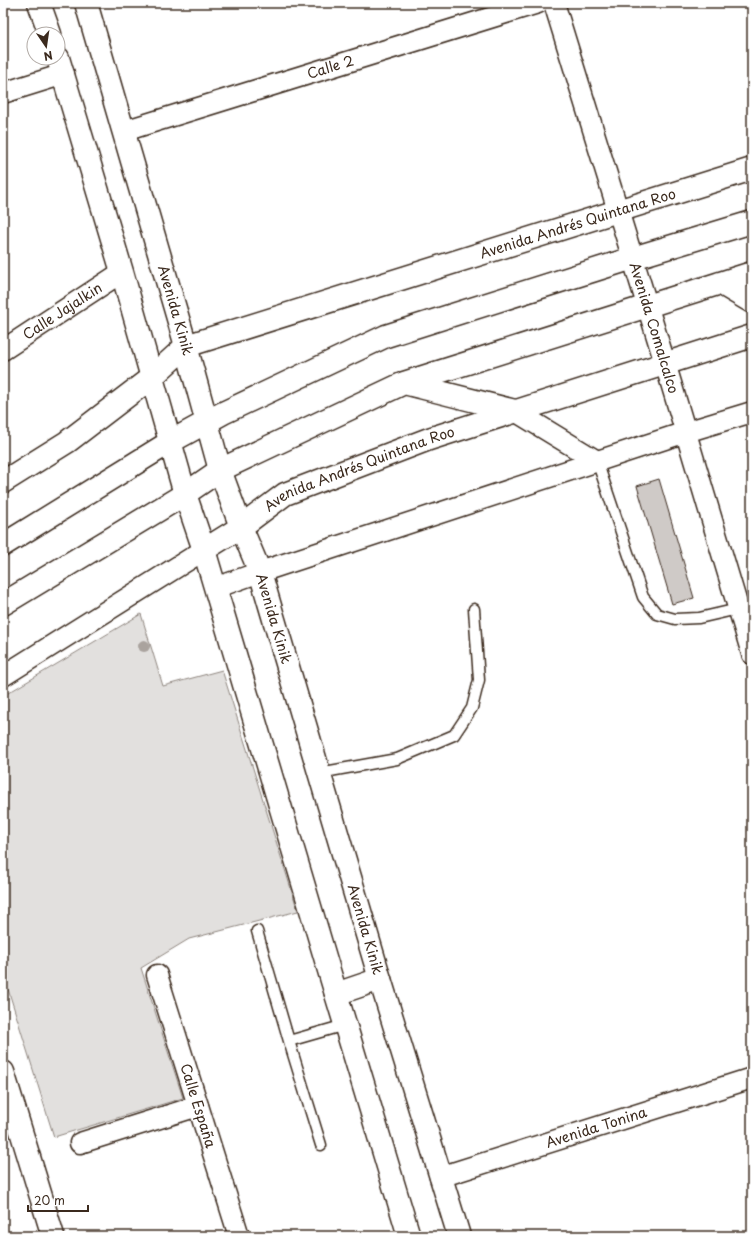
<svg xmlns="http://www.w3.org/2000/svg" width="755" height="1239" viewBox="0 0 755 1239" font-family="'Playpen Sans',sans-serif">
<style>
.green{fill:#e2e0de;stroke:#8e857e}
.building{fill:#cfcac7;stroke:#3b2a1e}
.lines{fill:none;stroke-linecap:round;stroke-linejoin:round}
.service-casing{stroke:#3b2a1e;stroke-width:13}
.minor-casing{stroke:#3b2a1e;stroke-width:23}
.tertiary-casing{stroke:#3b2a1e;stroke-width:25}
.secondary-casing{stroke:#3b2a1e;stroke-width:25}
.primary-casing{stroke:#3b2a1e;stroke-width:25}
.service{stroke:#fff;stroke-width:10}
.minor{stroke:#fff;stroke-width:20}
.tertiary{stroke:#fff;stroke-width:22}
.secondary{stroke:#fff;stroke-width:22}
.primary{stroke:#fff;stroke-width:22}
.tree{fill:#aaa39e}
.labels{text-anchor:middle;stroke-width:4;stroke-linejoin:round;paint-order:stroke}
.street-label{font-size:14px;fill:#3b2a1e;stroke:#fff}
</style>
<rect width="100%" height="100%" fill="#fff"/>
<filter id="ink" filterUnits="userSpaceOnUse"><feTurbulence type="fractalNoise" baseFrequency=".025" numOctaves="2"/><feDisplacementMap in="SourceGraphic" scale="8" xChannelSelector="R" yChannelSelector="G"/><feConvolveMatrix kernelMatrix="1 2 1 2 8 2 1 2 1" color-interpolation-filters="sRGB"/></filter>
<g filter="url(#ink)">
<path class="green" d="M141,614l22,72 59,-16 76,241 -109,28 -48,29 42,130 -129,39 -51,-164v-277z"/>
<path class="building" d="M659,479l35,119 -22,6 -35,-118z"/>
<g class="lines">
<g class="service-casing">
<path id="service" d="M597,461l46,136 14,17 18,5 24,-1 39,-9
M319,773l78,-14 57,-24 18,-27 7,-28 -5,-71
M257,931l32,110 32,104
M289,1041l56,-16"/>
</g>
<g class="minor-casing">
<g id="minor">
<path id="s1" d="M554,3l111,360 87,291"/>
<path d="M3,93l61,-19"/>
<path id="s2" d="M124,131l414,-128"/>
<path id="s3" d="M3,350l119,-78"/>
<path d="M515,411l82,50"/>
<path d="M215,588l45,-16 426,-140 66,-20"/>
<path d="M3,676l201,-126"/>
<path id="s4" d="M157,975l82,261"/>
<path d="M80,1143l118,-37"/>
<path id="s5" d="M440,1177l312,-99"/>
</g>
</g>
<g class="tertiary-casing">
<g id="tertiary">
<path id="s6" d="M3,482l64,-40 85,-65 34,-31 566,-177"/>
<path id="s7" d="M204,550l37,-23 44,-33 144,-55 323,-103"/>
<path d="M3,1072l50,164"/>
</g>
</g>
<g class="secondary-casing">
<g id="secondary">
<path d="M39,3l11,31"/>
<path id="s8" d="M86,3l100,343 34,124 21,57 19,45 120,407 79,257"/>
<path d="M58,58l64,214 63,222 19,56 132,444 73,242"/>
<path d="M336,994l44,-15"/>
</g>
</g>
<g class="primary-casing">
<path id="primary" d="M720,283l32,19
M404,383l111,28
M3,545l167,-103 53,-29 163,-77 247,-78 119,-36
M3,604l182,-110 35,-24 184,-87 348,-110"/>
</g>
<use href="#service" class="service"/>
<use href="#minor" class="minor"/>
<use href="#tertiary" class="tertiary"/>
<use href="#secondary" class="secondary"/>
<use href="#primary" class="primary"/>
</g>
<circle class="tree" cx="144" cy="646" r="6"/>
</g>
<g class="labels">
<g class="street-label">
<text dy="5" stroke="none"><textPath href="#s2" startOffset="216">Calle 2</textPath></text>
<text dy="5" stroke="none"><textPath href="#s6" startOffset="639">Avenida Andrés Quintana Roo</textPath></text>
<text dy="5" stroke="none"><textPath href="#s8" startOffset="320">Avenida Kinik</textPath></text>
<text dy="5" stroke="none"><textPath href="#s3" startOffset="71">Calle Jajalkin</textPath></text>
<text dy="5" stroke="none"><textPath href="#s1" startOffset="340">Avenida Comalcalco</textPath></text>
<text dy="5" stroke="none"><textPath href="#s7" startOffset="177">Avenida Andrés Quintana Roo</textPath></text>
<text dy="5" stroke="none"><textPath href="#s8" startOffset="644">Avenida Kinik</textPath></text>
<text dy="5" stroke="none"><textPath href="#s8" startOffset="968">Avenida Kinik</textPath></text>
<text dy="5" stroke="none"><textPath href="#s4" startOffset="137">Calle España</textPath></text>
<text dy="5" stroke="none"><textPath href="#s5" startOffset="164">Avenida Tonina</textPath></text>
</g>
</g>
<rect width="755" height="1239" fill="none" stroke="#fff" stroke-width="16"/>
<rect x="8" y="8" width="739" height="1223" fill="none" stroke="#3b2a1e" stroke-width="1.5" filter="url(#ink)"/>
<g transform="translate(46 46) rotate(167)"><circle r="19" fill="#ffffff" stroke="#b1aaa5"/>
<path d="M0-3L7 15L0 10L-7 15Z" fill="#3b2a1e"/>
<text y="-6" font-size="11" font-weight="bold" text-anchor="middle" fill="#3b2a1e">N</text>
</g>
<path d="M28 1205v6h60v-6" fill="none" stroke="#3b2a1e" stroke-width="2"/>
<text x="34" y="1205" font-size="12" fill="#3b2a1e" stroke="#ffffff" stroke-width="3" paint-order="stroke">20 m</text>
</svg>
